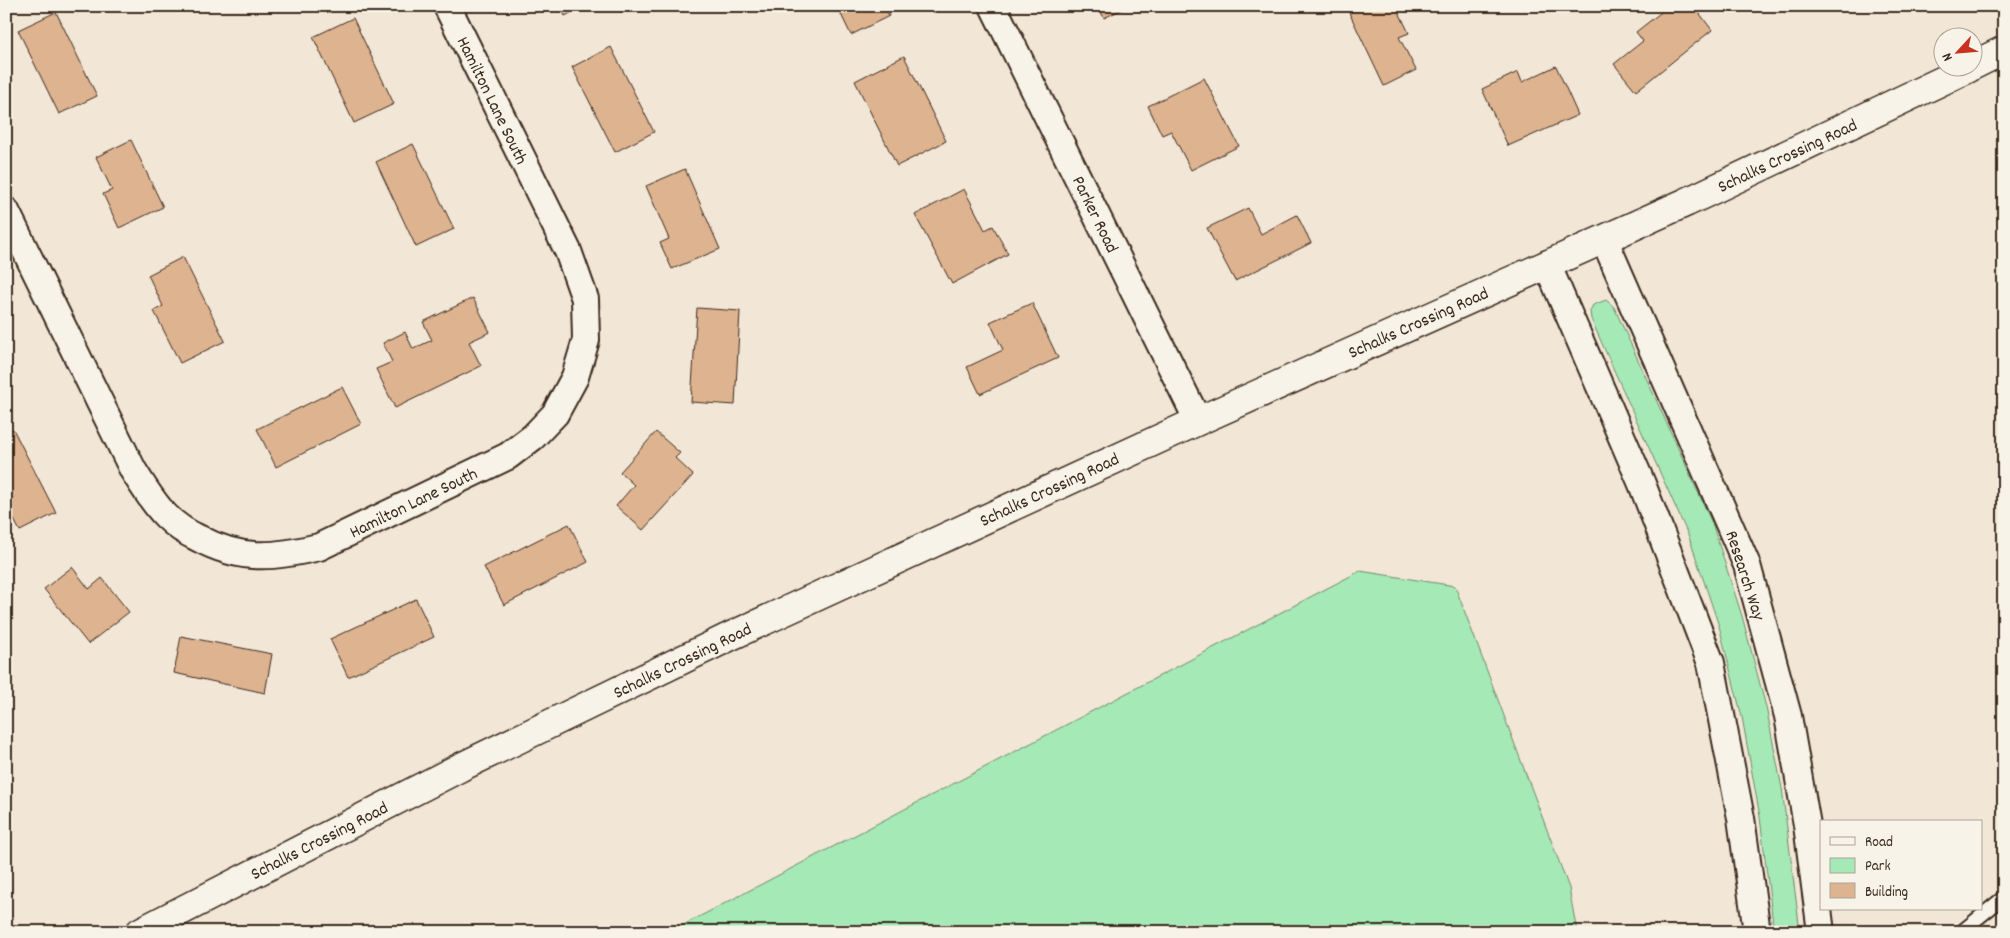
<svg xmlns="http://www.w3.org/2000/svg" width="2010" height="938" viewBox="0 0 2010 938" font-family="Dekko,sans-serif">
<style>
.green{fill:#a4e9b6;stroke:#708a6a}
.building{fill:#deb38f;stroke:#3b2a1e}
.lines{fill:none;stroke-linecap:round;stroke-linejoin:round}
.lane-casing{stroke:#3b2a1e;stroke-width:16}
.street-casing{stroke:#3b2a1e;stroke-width:30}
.secondary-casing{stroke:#3b2a1e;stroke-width:31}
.lane{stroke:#f7f3e8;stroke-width:12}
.street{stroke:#f7f3e8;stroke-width:26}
.secondary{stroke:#f7f3e8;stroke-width:28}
.labels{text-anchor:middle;stroke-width:4;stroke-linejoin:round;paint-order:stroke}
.street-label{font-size:18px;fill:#3b2a1e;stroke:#f7f3e8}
</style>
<rect width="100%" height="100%" fill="#f2e6d6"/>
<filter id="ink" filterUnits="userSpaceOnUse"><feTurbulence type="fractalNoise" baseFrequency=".02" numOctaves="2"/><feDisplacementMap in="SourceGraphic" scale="10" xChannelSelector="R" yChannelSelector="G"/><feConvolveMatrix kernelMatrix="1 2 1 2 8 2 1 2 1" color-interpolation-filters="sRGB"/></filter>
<g filter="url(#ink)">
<path class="green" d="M1606,300l8,7 98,216 30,93 24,91 16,81 18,144h-26l-14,-115 -18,-100 -23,-91 -30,-89 -98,-218 -1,-8 3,-6z
M1360,571l95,15 114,302 8,44h-907z"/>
<path class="building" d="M560,6h24l-19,10z
M837,6h47l5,10 -38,19z
M1098,6h31l-25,12z
M1346,6h50l13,27 -10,4 17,33 -32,16z
M1669,6h25l18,24 -76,61 -22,-27 29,-23 -7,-9z
M56,12l41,84 -38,18 -41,-84z
M353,18l41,86 -40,19 -41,-86z
M611,47l43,85 -39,20 -43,-85z
M904,56l42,85 -49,25 -42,-85z
M1556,66l22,49 -70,31 -26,-57 36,-17 4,10z
M1204,78l35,68 -48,24 -20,-39 -9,4 -14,-29z
M131,140l32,67 -44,21 -16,-34 9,-4 -16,-33z
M413,144l41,85 -38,18 -40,-85z
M685,169l35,80 -48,20 -12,-26 9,-4 -23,-53z
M964,189l21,41 8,-4 15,28 -56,30 -37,-69z
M1248,208l13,26 36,-19 14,28 -76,38 -28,-53z
M183,257l42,84 -45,22 -26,-52 9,-5 -15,-31z
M473,298l17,34 -21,10 12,24 -86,42 -19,-39 16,-7 -9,-19 22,-11 8,17 19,-9 -9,-18z
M1032,303l26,55 -78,36 -13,-27 36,-17 -13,-28z
M697,308l43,3 -5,94 -44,-3z
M342,387l19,37 -85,43 -19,-38z
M13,429l43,84 -36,18 -14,-26v-72z
M656,432l24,21 -5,5 18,17 -50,55 -27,-24 18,-21 -14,-13z
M569,524l19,38 -84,43 -20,-38z
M72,567l17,22 13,-11 27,34 -41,32 -44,-55z
M416,599l18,38 -86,40 -18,-38z
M181,636l91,18 -7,39 -91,-20z"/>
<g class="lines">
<g class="lane-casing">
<path id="lane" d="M1961,932l43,-35"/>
</g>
<g class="street-casing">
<path id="street" d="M993,6l205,415
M6,211l127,259c10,16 20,33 33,46 9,9 21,17 32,22 43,23 74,20 121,9l189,-91 25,-19 22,-23 20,-37 11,-37 -1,-41 -17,-48 -121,-245
M1604,239l143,326 41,151 19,109 14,107
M1547,264l95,220 69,179 30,155 16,114"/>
</g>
<g class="secondary-casing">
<path id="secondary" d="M1972,66l32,-16
M140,932l321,-165 270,-131 467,-215 489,-219 282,-134"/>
</g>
<use href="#lane" class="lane"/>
<use href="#street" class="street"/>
<use href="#secondary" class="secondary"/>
</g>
</g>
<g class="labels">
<g class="street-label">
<text transform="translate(493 100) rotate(64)" y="6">Hamilton Lane South</text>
<text transform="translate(1787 155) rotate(-25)" y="6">Schalks Crossing Road</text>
<text transform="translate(1096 214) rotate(64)" y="6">Parker Road</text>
<text transform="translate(1418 322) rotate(-24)" y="6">Schalks Crossing Road</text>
<text transform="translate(1049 489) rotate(-25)" y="6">Schalks Crossing Road</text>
<text transform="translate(413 502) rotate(-26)" y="6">Hamilton Lane South</text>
<text transform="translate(1746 575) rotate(72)" y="6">Research Way</text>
<text transform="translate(682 660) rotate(-26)" y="6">Schalks Crossing Road</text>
<text transform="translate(319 840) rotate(-27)" y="6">Schalks Crossing Road</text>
</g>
</g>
<rect width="2010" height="938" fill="none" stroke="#f7f3e8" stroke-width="25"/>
<rect x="12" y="12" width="1985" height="913" fill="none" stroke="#3b2a1e" stroke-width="2" filter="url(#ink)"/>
<rect x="1820" y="820" width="162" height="90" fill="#f7f3e8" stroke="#aca397"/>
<rect x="1830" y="837" width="25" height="8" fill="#f7f3e8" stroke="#aca397"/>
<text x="1865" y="846" font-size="15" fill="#3b2a1e">Road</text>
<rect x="1830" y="858" width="25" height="15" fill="#a4e9b6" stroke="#aca397"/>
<text x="1865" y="870" font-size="15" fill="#3b2a1e">Park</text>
<rect x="1830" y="883" width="25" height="15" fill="#deb38f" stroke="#aca397"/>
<text x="1865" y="896" font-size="15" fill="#3b2a1e">Building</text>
<g transform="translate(1958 52) rotate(244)"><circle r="24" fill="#f7f3e8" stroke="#aca397"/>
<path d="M0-4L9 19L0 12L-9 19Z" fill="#c8321e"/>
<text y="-8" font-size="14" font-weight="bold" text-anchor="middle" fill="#3b2a1e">N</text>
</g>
</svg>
